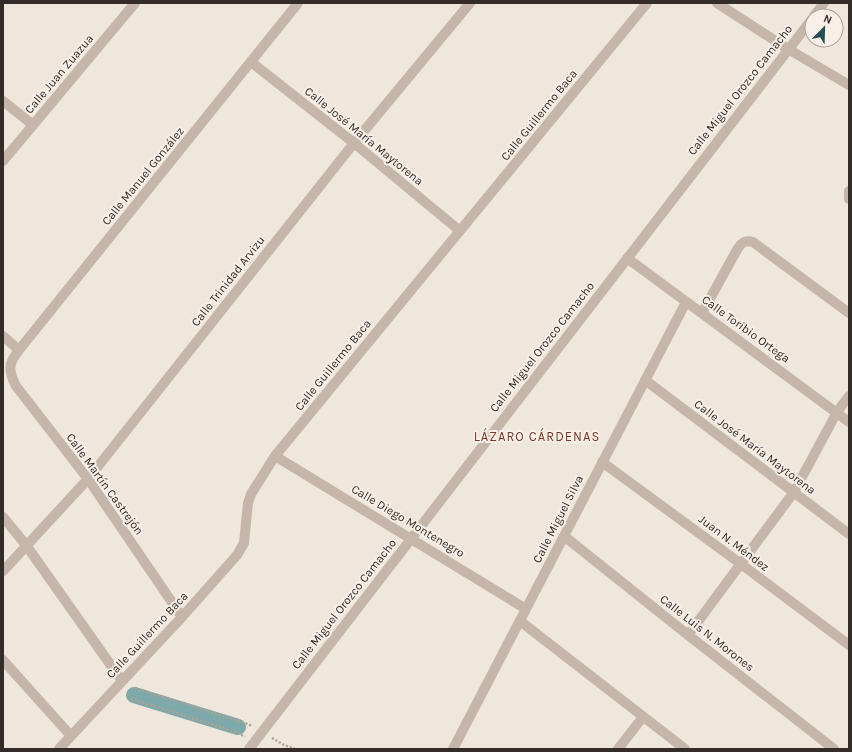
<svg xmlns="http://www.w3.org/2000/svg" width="852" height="752" viewBox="0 0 852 752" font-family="Karla,sans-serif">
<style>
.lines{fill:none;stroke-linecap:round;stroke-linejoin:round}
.canal{stroke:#7ea9aa;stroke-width:16}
.path{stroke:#b2a093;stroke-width:2.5;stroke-dasharray:2 2;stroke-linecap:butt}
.minor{stroke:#c6b6a9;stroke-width:10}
.labels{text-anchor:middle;stroke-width:4;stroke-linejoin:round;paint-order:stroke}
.street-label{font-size:12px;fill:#342c28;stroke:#f8f0e8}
.neighbourhood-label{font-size:13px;letter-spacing:1px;fill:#7c3a29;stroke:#f8f0e8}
</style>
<rect width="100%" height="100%" fill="#efe6dc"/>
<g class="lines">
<path class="canal" d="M134,695l104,32"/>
<path class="path" d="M135,688l113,36 4,2
M131,699l106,33 8,5
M272,738l12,7 11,4"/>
<path class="minor" d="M717,3l71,46 61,36
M814,16l10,-13
M251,62l103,81 106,88
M3,101l30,24
M3,161l132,-158
M849,191v8
M627,258l222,164
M702,313l36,-65c4,-6 8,-8 15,-6l96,71
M3,336l16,14
M645,380l204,154
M275,456l251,153
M602,462l139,102 108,81
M3,517l23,28 96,136
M564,536l124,99 146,114
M3,571l85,-92 266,-336 116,-140
M182,617l-94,-138 -72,-93c-8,-16 -8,-22 3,-36l279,-347
M520,621l165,128
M688,635l106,-143 43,-80 12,-16
M3,660l68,76
M59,749l123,-132 55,-62 7,-12 4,-40 3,-9 24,-38 372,-453
M249,749l563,-730
M453,749l233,-447
M618,749l25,-32"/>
</g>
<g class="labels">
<g class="street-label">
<text transform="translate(59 74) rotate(-50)" y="4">Calle Juan Zuazua</text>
<text transform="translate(740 90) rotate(-52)" y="4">Calle Miguel Orozco Camacho</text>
<text transform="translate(539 115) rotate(-51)" y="4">Calle Guillermo Baca</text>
<text transform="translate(364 136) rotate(39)" y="4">Calle José María Maytorena</text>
<text transform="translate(143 176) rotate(-51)" y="4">Calle Manuel González</text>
<text transform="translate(228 281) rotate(-52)" y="4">Calle Trinidad Arvizu</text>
<text transform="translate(746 329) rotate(36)" y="4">Calle Toribio Ortega</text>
<text transform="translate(542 347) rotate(-52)" y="4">Calle Miguel Orozco Camacho</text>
<text transform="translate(333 365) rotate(-51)" y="4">Calle Guillermo Baca</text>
<text transform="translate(755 447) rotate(37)" y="4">Calle José María Maytorena</text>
<text transform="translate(105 484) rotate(54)" y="4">Calle Martín Castrejón</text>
<text transform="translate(558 519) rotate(-63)" y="4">Calle Miguel Silva</text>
<text transform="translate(408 521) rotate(31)" y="4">Calle Diego Montenegro</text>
<text transform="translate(734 543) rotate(37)" y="4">Juan N. Méndez</text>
<text transform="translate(344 604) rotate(-52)" y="4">Calle Miguel Orozco Camacho</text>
<text transform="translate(707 633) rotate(38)" y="4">Calle Luis N. Morones</text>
<text transform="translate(147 635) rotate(-47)" y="4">Calle Guillermo Baca</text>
</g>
<g class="neighbourhood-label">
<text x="537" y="441">LÁZARO CÁRDENAS</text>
</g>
</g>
<rect width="852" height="752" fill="none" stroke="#342c28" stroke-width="8"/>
<g transform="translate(824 28) rotate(23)"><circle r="19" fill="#f8f0e8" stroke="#aaa29b"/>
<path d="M0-3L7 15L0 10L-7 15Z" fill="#225052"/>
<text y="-6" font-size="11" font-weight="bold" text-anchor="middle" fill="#342c28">N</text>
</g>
</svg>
